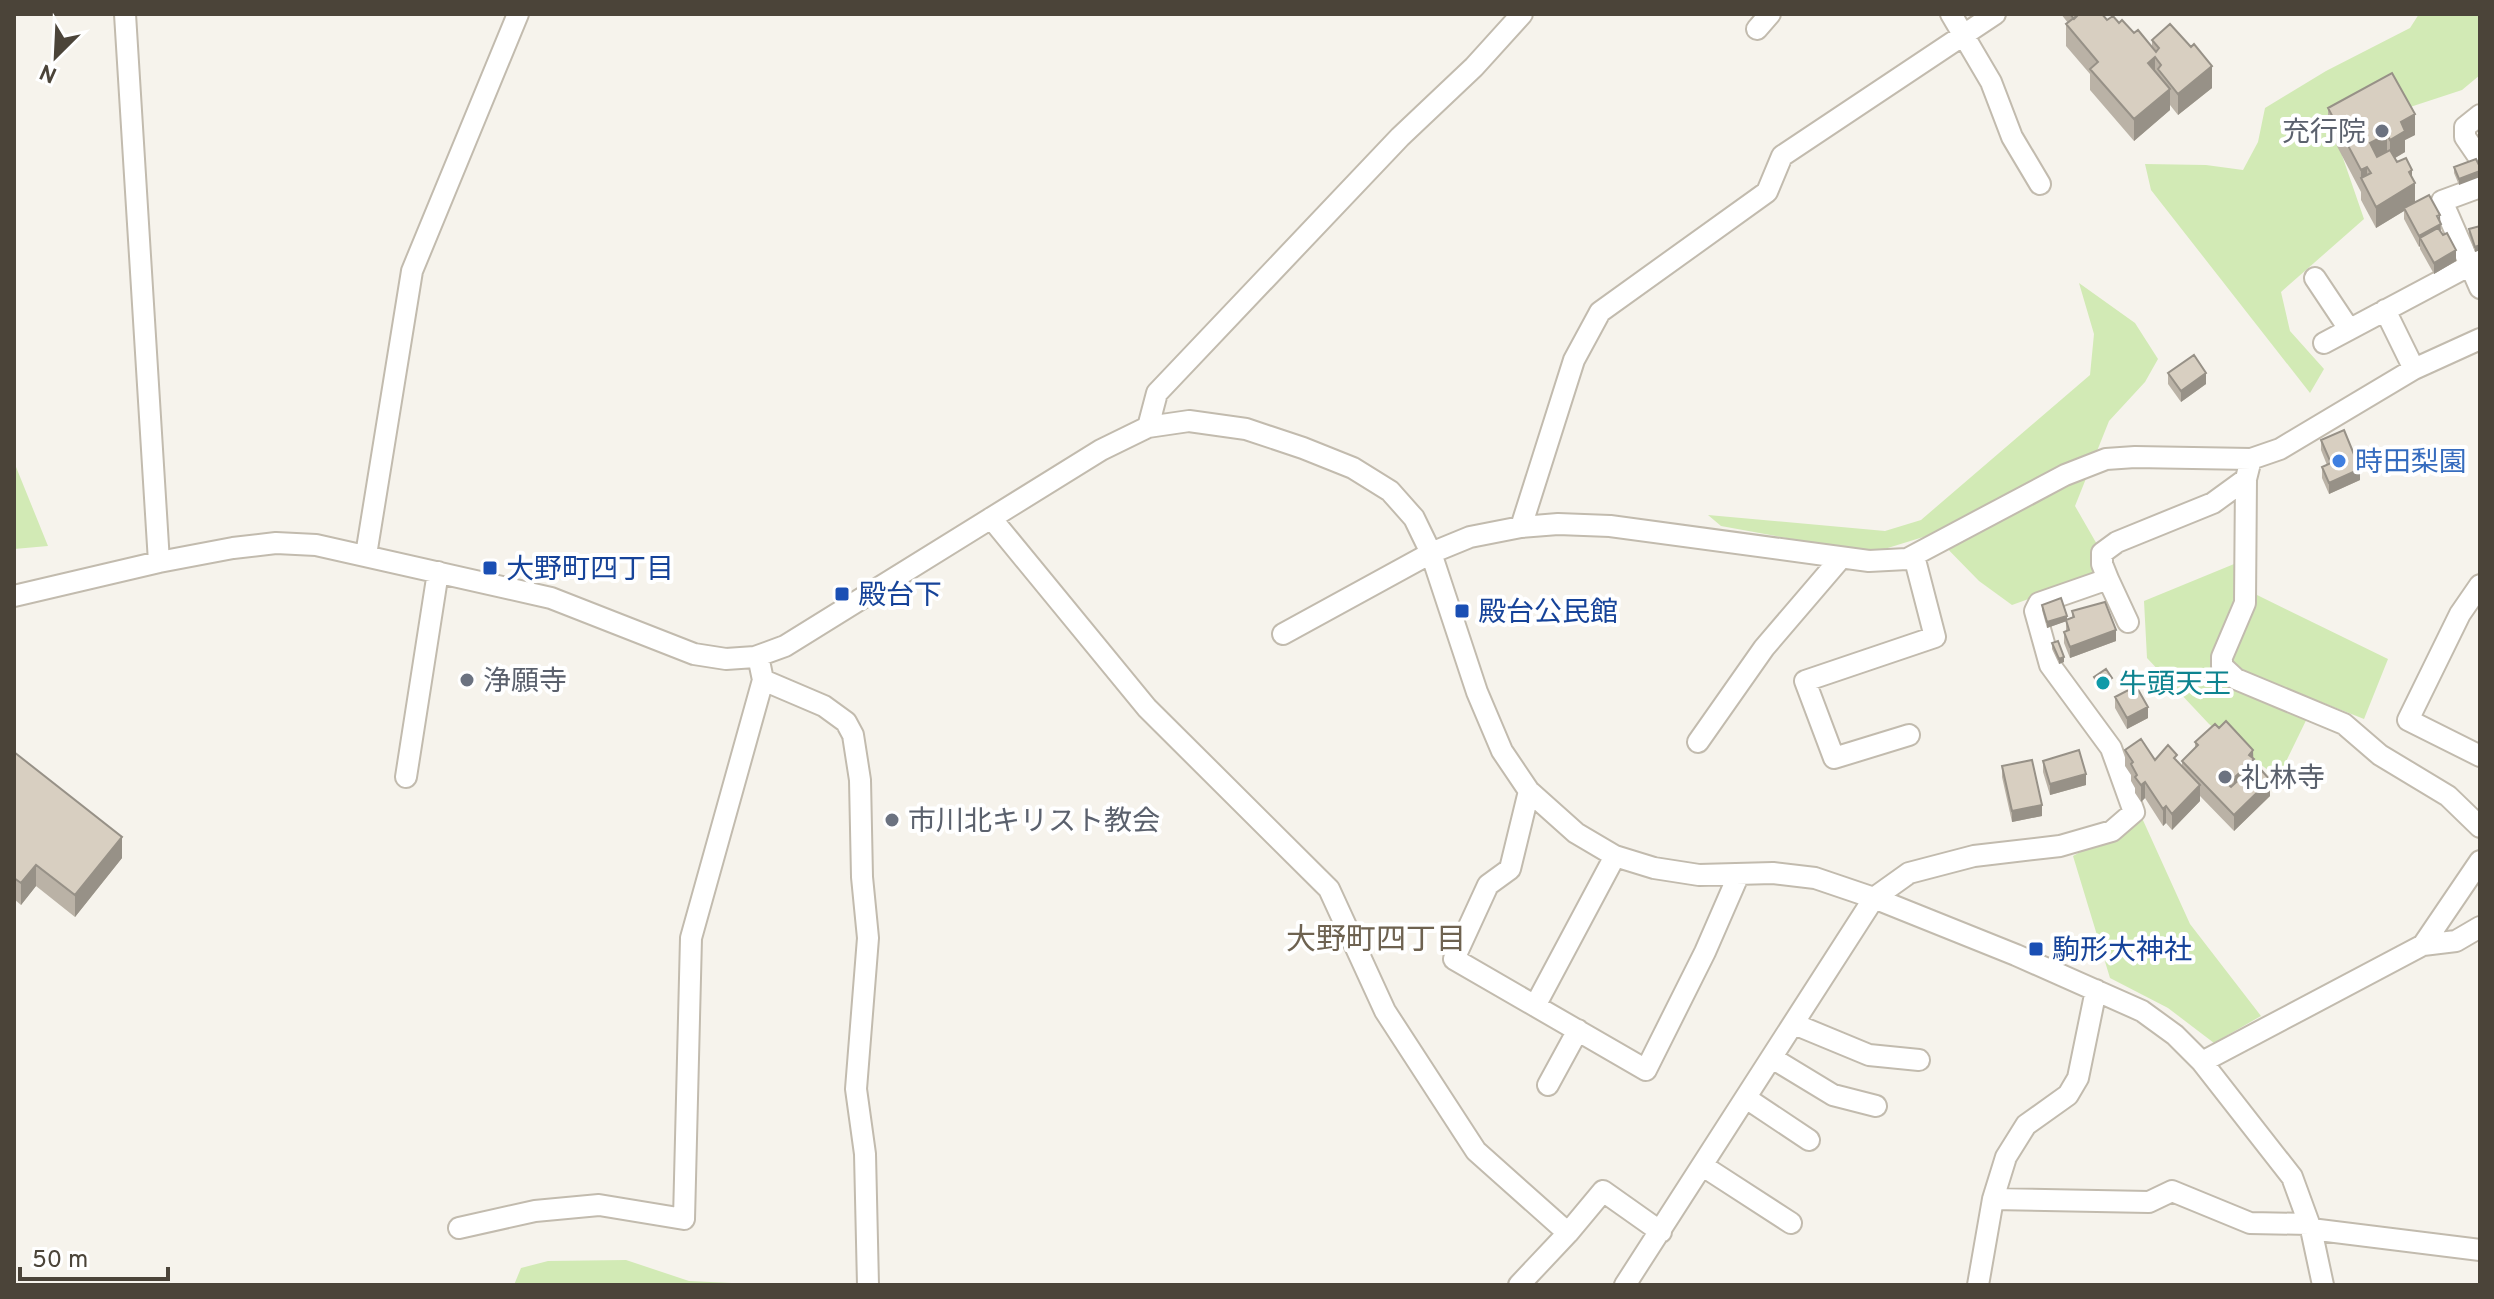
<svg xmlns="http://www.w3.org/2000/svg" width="2494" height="1299" viewBox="0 0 2494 1299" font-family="Overpass,'Noto Sans JP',sans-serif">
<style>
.green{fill:#d2eab5}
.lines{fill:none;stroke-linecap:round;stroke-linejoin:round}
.minor-casing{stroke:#c2bbae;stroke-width:24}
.minor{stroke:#fff;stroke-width:20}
.wall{fill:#bab2a6}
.shaded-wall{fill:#979187}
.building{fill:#d8cfc1;stroke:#979187;stroke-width:2}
.worship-dot{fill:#6b7280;stroke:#fff;stroke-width:3}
.shop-dot{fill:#3f7fe0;stroke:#fff;stroke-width:3}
.transit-dot{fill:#1a4fb4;stroke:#fff;stroke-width:3}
.culture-dot{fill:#0f9aa8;stroke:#fff;stroke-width:3}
.labels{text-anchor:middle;stroke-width:8;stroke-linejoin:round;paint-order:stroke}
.worship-label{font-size:28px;fill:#5b616d;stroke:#fff;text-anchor:start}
.shop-label{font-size:28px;fill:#366cbe;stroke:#fff;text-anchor:start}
.transit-label{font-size:28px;fill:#164399;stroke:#fff;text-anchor:start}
.culture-label{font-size:28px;fill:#0d838f;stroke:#fff;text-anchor:start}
.neighbourhood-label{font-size:30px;fill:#6e6250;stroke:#fff}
</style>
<rect width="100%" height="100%" fill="#f6f3ec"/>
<path class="green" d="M2419,14h61v61l-18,15 -128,42 30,87 -83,73 9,39 34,38 -14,24 -159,-203 -6,-26 61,1 37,5 15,-28 7,-34 61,-37 84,-43z
M2079,283l56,40 23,36 -13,23 -36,39 -34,85 27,47 -11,23 -79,29 -33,-24 -46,-47 -55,17 -42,-4 -115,-21 -13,-11 177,16 36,-11 169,-145 4,-41z
M14,462l34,84 -34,3z
M2256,555l-1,39 133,65 -24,60 -48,-19 -38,78 -69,-54 -62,-66 -3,-57z
M2142,818l48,106 71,92 -47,27 -46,-35 -58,-30 -37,-122z
M626,1260l63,21 86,4h-261l7,-17 27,-7z"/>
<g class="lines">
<g class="minor-casing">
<path id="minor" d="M125,14l34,548
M1951,14l40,68 21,55 28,47
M1757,29l13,-15
M2480,115l-15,12v10l15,22
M2480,187l-38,14 38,87
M2315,278l34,51
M2385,310l29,59
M2324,343l156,-83
M1148,427l9,-34 243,-256 74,-70 48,-53
M2246,479l-1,124 -23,54v9l14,13 108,45 36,31 68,41 32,31
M991,518l156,190 182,181 56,122 91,140 92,82 35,-42 58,41
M1521,527l53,-167 26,-48 167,-120 15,-36 213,-142
M366,555l46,-284 106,-257
M2108,579l20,43
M2480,585l-20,29 -52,106 72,36
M14,596l145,-34 74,-14 43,-5 40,2 235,53 143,56 32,5 29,-2 30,-11 316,-196 47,-23 41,-6 57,8 57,19 50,20 37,23 24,27 17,35 46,139 25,59 27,40 47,42 39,23 39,12 45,7 74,-2 42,5 59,20 142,57 126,56 33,24 27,27 90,115 19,52 12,56
M1283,634l148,-81 39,-16 51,-10 37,-3 52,2 259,35 38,-2 158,-84 41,-16 29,-2 116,2 29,-10 134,-80 66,-30
M763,680l61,26 22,16 7,13 7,45 2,97 6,61 -12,151 9,65 3,131
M1909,735l-75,23 -29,-77 130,-44 -21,-81
M1698,742l66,-94 77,-90
M406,777l32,-205
M1529,791l-19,78 -22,16 -34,74 192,111 59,-118 34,-78
M2423,945l33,-4 24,-14
M1535,1006l80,-150
M1794,1024l75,31 50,5
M1772,1058l61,37 43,11
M2202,1062l221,-117 57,-84
M1548,1085l30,-55
M1746,1098l63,42
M1703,1166l88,57
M1993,1199l156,3 23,-11 78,32 59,1
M459,1228l76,-17 64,-6 85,14 7,-281 72,-258 -5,-24
M2311,1229l169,21
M1519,1285l49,-52
M1625,1285l249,-387 35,-25 65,-17 86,-10 52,-15 22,-19 -23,-64 -61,-83 -15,-54 4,-8 69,-24 -6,-15v-11l15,-11 96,-39 33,-24 5,-20
M1978,1285l15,-86 13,-42 20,-32 42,-30 10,-17 18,-88"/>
</g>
<use href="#minor" class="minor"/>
</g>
<path class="wall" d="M2061,14h41l5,6 12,3 33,24v-7l60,48 -34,27 -8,-10v5l-36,31 -44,-51v-16l-24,-28v-22l2,-1z
M2328,108l87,27 -10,5v12l-10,6 17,20 3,24 25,19 1,12 15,28 -22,13 -14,-25v-3l-1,1 -15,-28v-8l-28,17 -15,-28v-8l-33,-63z
M2476,159l-17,26 -5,-12v-6z
M2480,226v24l-5,2 -6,-17v-6z
M2168,373l38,11 -25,18 -13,-18z
M2321,440l39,40 -31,14 -7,-16v-11l5,-2 -6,-15z
M2042,605l25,14 5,-2v-6l44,30 -46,17 -6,-15v-11l2,-1v-10l-19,7 -5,-18z
M2052,643l12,19 -5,2 -7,-15z
M2094,677l18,7 -12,8 -6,-9z
M2115,697l33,21 -21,11 -12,-21z
M2195,742l58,16 1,8 16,30 -36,35 -34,-35v5l-28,29 -6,-7 -3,3 -18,-28 -4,4 -6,-9v-5l-4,-7v-6l-6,-9v-16l30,10 22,1 5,5v-5l13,-13z
M14,752l108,106 -47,59 -39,-31 -15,19 -7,-6z
M2043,761l43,24 -36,10 -7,-23z
M2002,766l40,50 -30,6 -10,-45z"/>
<path class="shaded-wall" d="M2155,57v21l-7,-15z
M2212,66v22l-34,27v-21z
M2170,89v21l-36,31v-22z
M2415,114v21l-10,5v12l-15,9v-21l11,-18z
M2387,134v21l-17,10v-22z
M2367,167v21l-6,-10v14v-22z
M2412,170v14l3,-1v21l-11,4v3l-28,17v-21l33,-35z
M2480,171v6l-21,8v-6z
M2440,215l1,20 -21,3v8l-1,1v-11z
M2480,245v5l-5,2v-5z
M2456,250v11l-22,13v-11z
M2206,373v11l-25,18v-11z
M2360,469v11l-31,14v-11z
M2067,616v5l-20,7v-6z
M2116,630v11l-46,17v-11z
M2064,657v5l-5,2v-5z
M2112,678v6l-12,8v-6z
M2148,707v11l-21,11v-11z
M2253,750l1,26 -20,19v-17z
M2086,774v11l-36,10v-11z
M2230,774v16l-7,-10z
M2270,780v16l-36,35v-16z
M2145,782v16l-4,4v-17z
M2200,785v16l-28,29v-16z
M2042,805v11l-30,6v-11z
M2166,806v17l-3,3v-17z
M122,837v21l-47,59v-22z
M36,865v21l-15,19v-22z"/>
<path class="building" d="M2070,14h9l-5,5z
M2079,14h23l5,6 6,-4 6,7 3,-3 12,13 4,-3 18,22 3,-4 -7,-8 18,-16 21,23 3,-3 18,22 -34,28 -20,-25 3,-4 -6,-8 -7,6 22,26 -36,30 -44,-50 8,-7 -32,-38z
M2392,73l23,41 -14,8 4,9 -15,9 -3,-6 -17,9 7,14 13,-7 7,12 9,-4 6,12 -3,2 6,11 -39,24 -15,-29 10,-5 -4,-6 -6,3 -33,-62z
M2476,159l4,8v4l-21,8 -5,-12z
M2429,195l11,20 -3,1 4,8 -22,12 -15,-28z
M2480,226v19l-5,2 -6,-18z
M2438,228l5,7 4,-2 9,17 -22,13 -14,-25z
M2194,355l12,18 -25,18 -13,-18z
M2344,430l16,39 -31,14 -7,-16 9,-4 -10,-23z
M2061,598l6,18 -20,6 -5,-17z
M2105,602l11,28 -46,17 -6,-15 5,-2 -3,-10 8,-3 -2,-6z
M2058,641l6,16 -5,2 -7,-16z
M2106,669l6,9 -12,8 -6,-9z
M2136,686l12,21 -21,11 -12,-21z
M2226,721l27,29 -4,5 5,4 -20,19 -4,-4 -7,6 8,7 25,-23 14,16 -36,35 -52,-54 16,-16 -3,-3 20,-18 4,4z
M2141,739l14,21 13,-15 9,10 -3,3 26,27 -28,29 -6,-8 -3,3 -18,-27 -4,3 -6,-8 2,-2 -6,-11 2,-2 -8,-12z
M2079,750l7,24 -36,10 -7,-23z
M14,752l108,85 -47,58 -39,-30 -15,18 -7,-5z
M2032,760l10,45 -30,6 -10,-45z"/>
<g class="worship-dot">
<circle cx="2382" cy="131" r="8"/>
<circle cx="467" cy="680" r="8"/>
<circle cx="2225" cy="777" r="8"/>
<circle cx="892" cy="820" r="8"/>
</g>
<circle class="shop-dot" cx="2339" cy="461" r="8"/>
<g class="transit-dot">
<rect x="482" y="560" width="16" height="16" rx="4"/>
<rect x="834" y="586" width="16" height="16" rx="4"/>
<rect x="1454" y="603" width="16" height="16" rx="4"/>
<rect x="2028" y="941" width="16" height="16" rx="4"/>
</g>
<circle class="culture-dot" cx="2103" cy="683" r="8"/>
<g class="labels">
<g class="worship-label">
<text x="2366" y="141" text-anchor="end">充行院</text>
<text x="483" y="690">浄願寺</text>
<text x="2241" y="787">礼林寺</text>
<text x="908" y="830">市川北キリスト教会</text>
</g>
<g class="shop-label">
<text x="2355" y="471">時田梨園</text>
</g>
<g class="transit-label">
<text x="506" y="578">大野町四丁目</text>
<text x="858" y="604">殿台下</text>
<text x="1478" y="621">殿台公民館</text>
<text x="2052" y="959">駒形大神社</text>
</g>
<g class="culture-label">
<text x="2119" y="693">牛頭天王</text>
</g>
<g class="neighbourhood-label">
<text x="1376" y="949">大野町四丁目</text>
</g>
</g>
<rect width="2494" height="1299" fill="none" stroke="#4b4439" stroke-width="32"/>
<g transform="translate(56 56) rotate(204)" stroke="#ffffff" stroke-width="6" paint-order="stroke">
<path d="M0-6L14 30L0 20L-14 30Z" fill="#4b4439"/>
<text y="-12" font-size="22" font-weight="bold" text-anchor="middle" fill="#4b4439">N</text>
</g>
<path d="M20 1267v12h148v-12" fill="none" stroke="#4b4439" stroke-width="4"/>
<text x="32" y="1267" font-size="24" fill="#4b4439" stroke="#ffffff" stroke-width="6" paint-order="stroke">50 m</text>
</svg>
